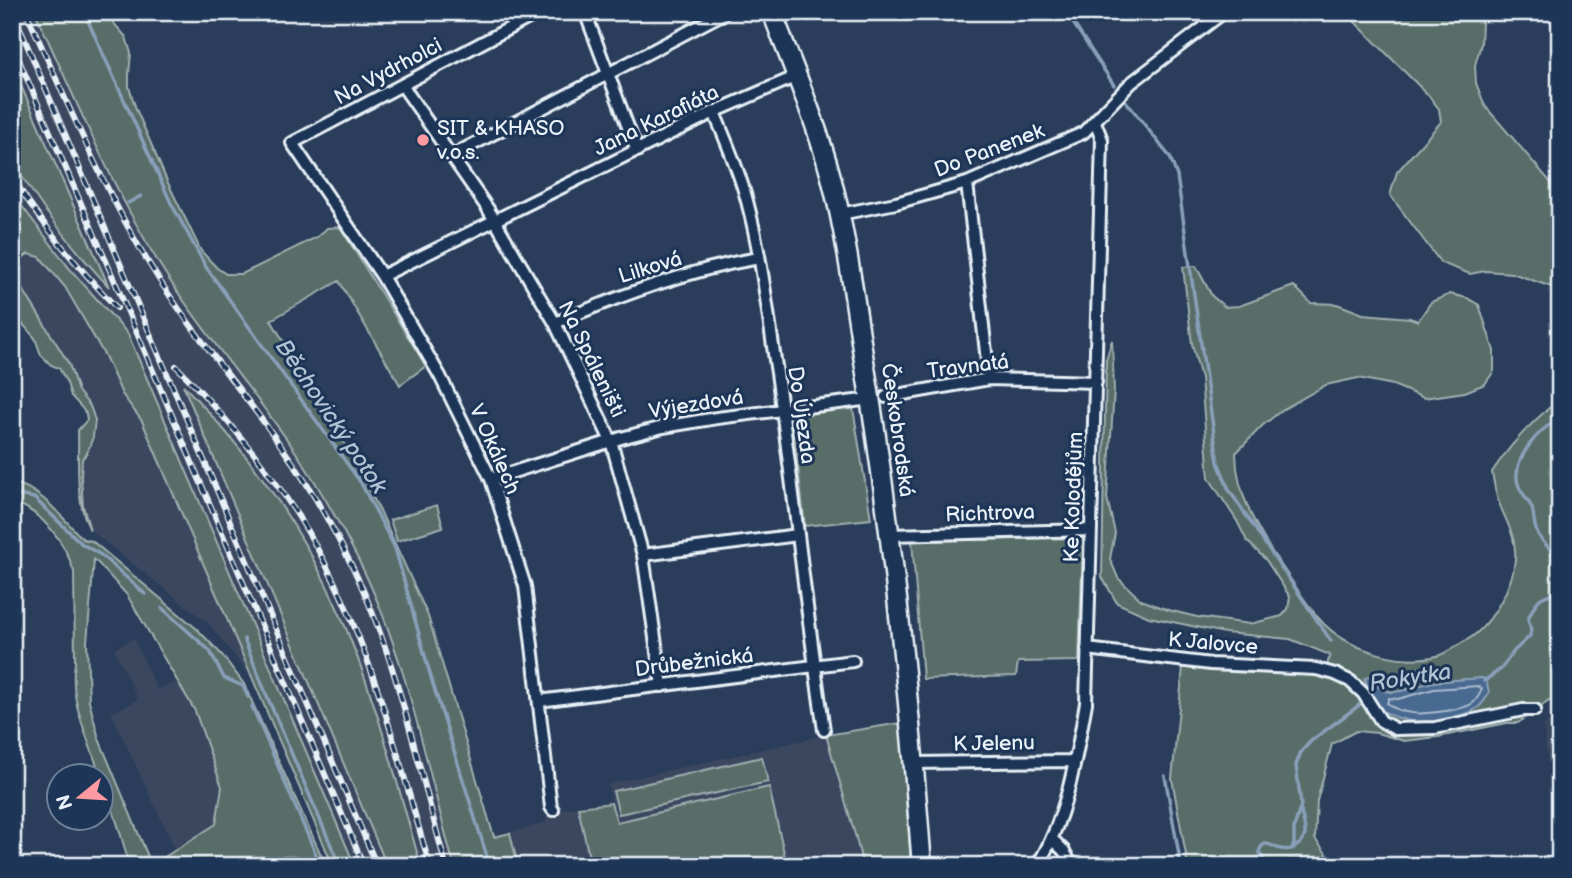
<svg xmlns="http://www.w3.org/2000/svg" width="1572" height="878" viewBox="0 0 1572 878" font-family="'Balsamiq Sans',sans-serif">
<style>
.built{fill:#3a475e}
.green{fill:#586d68;stroke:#a0afb0;stroke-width:2;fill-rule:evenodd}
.water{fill:#4a6a90;stroke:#89a0ba;stroke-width:2}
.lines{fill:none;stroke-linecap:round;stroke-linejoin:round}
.shore{stroke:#a9bbce;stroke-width:2}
.stream{stroke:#89a0ba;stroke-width:3.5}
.street-casing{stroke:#e8f1f8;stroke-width:16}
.primary-casing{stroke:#e8f1f8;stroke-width:23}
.street{stroke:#1d3557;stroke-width:10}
.primary{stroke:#1d3557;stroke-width:18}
.rail-casing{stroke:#e8f1f8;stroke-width:6}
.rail{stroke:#1d3557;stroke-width:3.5;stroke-dasharray:10;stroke-linecap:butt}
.poi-dot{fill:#ff9aa2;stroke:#1d3557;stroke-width:2.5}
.labels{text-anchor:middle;stroke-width:6;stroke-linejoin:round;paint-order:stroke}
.street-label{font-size:21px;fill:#e8f1f8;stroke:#1d3557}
.poi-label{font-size:21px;fill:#e8f1f8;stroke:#1d3557;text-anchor:start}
.water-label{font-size:23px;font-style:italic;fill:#b1c2d4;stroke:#1d3557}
</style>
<rect width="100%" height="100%" fill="#2a3d5a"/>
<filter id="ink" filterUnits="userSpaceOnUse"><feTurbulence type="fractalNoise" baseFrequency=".0143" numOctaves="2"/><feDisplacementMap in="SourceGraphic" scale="14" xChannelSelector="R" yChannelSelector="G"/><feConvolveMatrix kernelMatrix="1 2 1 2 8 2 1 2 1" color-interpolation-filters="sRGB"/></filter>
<g filter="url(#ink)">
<path class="built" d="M12,12h23l71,153 44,82 44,69 101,134 34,55 17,29 27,59 22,59 59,214h-33l-58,-193 -23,-59 -15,-32 -30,-54 -35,-53 -32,-41 -43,-47 202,479h-32l-170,-397 -74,-155 -41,-45 -58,-76v-31l32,47 39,49 24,26 -95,-219z
M28,254l12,3 25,30 40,69 17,38 20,27 112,259 -46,-57 -118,-93 -7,-24 -2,-29 9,-71 -12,-15 -9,-28 -53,-85 -2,-8 3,-8z
M134,638l23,52 20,-9 17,30 28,76 -6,37 -40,27 -65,-138 27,-13 -24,-51z
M1560,714v143l-17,-132z
M826,735l30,103 7,28h-76l-18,-79 -153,35 -8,-38z
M578,807l13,59h-73l-8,-33 36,-11 1,-11z"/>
<path class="green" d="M35,12h69l22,25 5,16 -2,21v13l7,22 31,72 34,70 16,17 9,6h16l75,-37 10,-9 13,-1 86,139 -26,19 -61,-104 -68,39 79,133 32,62 46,101 66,221 16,-4 8,33h-64c-28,-102 -47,-208 -94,-303 -20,-40 -42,-78 -67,-115 -41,-59 -89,-114 -128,-175 -52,-82 -89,-173 -130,-261z
M1345,12h126l11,11 -1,21 -6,21 1,18 9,23 75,87v97l-48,-17 -27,-2 -15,3 -29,-11 -51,-68 7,-23 44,-50 -2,-13 -10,-13z
M12,65l97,222 -26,-29 -39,-49 -32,-47z
M12,193l58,76 58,65 227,532h-22l-191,-445 -20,-27 -17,-38 -40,-69 -25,-30 -12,-3c-10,7 -16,11 -12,24l53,86 9,27 12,15 5,14 -2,17 -6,16 -5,6 -1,18 2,29 7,24c-16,-32 -11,-65 -12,-100l9,-10 -1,-6 -4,-6 -11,-12 -4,-13 -8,-15 -8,-3 -10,-10 -6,-17 -13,-15 -10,-3z
M1196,266l16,30 13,11 14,-1 55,-20 17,17 26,1 26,10 47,4 8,3 13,-19 19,-8 17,4 12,7 15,46v20l-9,13 -20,8 -41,6 -31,-13 -35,-7 -32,7 -44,25 -20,16 -26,27c0,41 22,79 45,112 14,20 27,43 44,60 27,26 79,41 115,30 8,-3 16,-9 23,-13 26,-12 50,-55 52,-83 2,-21 -9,-38 -16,-56 -4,-10 -5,-21 -7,-31 19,-29 40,-51 68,-73v301h-11l-31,23h-11l-69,14 -34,4 -27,-8 -21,-2 -24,13 -15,57 -2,38 17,22 -1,5h-25l-3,-7 -15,1 -1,6h-99l-16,-87 11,-112 141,9 6,-21 -40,-16 -65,-6 -76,-16 -32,-14 -15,-26 4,-217 6,-20 2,50 -7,108 8,35 -5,26 8,19 23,22 27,10 29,7 53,7 32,-8 6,-7 2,-12 -24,-37 -19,-19 -10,-20 -28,-43 -8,-100 -9,-34 -9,-77zM1483,678l-110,23 -3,-11 -5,-9 21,10 11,1 36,-10z
M183,385c65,66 119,142 156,227 36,81 57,169 82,254h-34z
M853,408l18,111 -66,7 -13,-110z
M12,483c27,3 53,38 71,56l9,2 105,88 25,26 22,29 82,182h-168l-1,-4 59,-38 6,-37 -27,-76 -68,-116 -29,-32 -4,-3 -7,82 2,59 10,38 53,127h-23c-8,-36 -21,-70 -33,-103 -11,-32 -27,-66 -21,-100l-1,-91c-9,-31 -31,-59 -62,-71z
M437,505l6,22 -46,14 -7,-21z
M1083,538l-4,123 -61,1 -2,14 -93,3 -11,-138z
M901,723l10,143h-48l-7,-28 -30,-103z
M762,757l6,25 -149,32 -6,-23z
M769,787l18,79h-196l-13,-59 33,-4 6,19z"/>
<path class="water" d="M1369,677c6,4 8,12 16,14 15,4 33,-6 48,-9 17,-2 34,-3 50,-4l3,2 3,12c-3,7 -7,13 -13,17 -9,7 -43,13 -55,13 -13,0 -32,-6 -42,-14 -7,-6 -11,-22 -14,-30z"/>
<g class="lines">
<path class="shore" d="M1478,686l4,3c-2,5 -5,10 -9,14 -8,6 -18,6 -27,8 -21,3 -43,6 -59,-8l2,-5 9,1 36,-10z"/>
<path class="stream" d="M84,12l87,191 35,64 155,216 34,65 37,133 58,185
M1066,12l48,73
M1125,100l45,57 7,19 41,286 11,28 102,151
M128,203l13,-7
M1560,419c-21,9 -49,41 -42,65 3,9 10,15 14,24 3,11 1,21 9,31 7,9 16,15 19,27
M12,494l22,4 48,46 19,11 44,39
M162,608l48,43 14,27 19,8 5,11
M244,639l25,62 71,165
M1484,681l17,-12 13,-18 16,-15 1,-7 -3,-10c8,-17 10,-25 32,-26
M252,706l69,160
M1165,776l16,90
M1292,849c20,-11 12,-21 9,-38
M1268,866l-9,-14c5,-15 12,-5 22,-3 4,1 7,0 11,0l2,-5v-16l7,-23 -5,-40 5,-13 10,-11 55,-41"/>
<g class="street-casing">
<path id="street" d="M540,12l-248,131 90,133 58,100 51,103 34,107 26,221 2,3
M585,12l52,139
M402,85l86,124 67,114 56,118 32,114 19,131
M714,112c12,29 25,58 33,89 15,56 21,115 30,172 17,119 29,239 47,357
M451,156l275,-144
M967,183l22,196
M840,214l56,-11 71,-20 116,-50 48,-50 93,-71
M382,276l332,-164 83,-36
M555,323c67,-28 133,-53 204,-65
M886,397l103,-18 107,3
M491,479l130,-41 42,-11 54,-9 154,-19
M890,535l201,-5
M643,555l155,-20
M1087,649l124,15 105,5 19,5 15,7 13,12 18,28 14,8 40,-1 88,-18h12
M539,701l314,-40
M914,763l161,-2
M1052,839l12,12 8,15
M1037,866c30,-48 39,-108 49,-163l16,-563 -7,-18"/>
</g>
<g class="primary-casing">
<path id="primary" d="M772,12c21,55 44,109 59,165 15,58 23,118 32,178 29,169 46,340 59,511"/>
</g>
<use href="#street" class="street"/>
<use href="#primary" class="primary"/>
<g class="rail-casing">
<path id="rail" d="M13,12l364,854
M26,12c41,89 79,183 132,266 39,61 87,116 128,175 26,36 47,75 67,115 45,93 65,198 93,298
M12,44l107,247 245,575
M12,177c30,47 66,91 105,131
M176,366c63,64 118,132 157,213 45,91 68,190 97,287"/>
</g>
<use href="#rail" class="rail"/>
</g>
</g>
<circle class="poi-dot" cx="423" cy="140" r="7"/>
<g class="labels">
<g class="street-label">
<text transform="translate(388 71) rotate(-28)" y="7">Na Vydrholci</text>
<text transform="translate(656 120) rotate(-26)" y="7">Jana Karafiáta</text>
<text transform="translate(989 150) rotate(-21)" y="7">Do Panenek</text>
<text transform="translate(650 267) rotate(-17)" y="7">Lilková</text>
<text transform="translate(592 359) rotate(64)" y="7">Na Spáleništi</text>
<text transform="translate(968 366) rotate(-7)" y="7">Travnatá</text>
<text transform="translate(696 404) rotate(-9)" y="7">Výjezdová</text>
<text transform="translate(802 415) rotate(82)" y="7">Do Újezda</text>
<text transform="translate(898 430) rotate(82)" y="7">Českobrodská</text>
<text transform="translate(495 449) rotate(66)" y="7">V Okálech</text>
<text transform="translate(1073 497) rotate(-88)" y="7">Ke Kolodějům</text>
<text transform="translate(990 513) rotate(-2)" y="7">Richtrova</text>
<text transform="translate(1213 643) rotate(5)" y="7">K Jalovce</text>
<text transform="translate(694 662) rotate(-7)" y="7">Drůbežnická</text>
<text transform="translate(994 743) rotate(-1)" y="7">K Jelenu</text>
</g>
<g class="poi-label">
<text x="437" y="135">SIT &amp; KHASO<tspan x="437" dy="24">v.o.s.</tspan></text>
</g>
<g class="water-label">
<text transform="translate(332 416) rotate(56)" y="8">Běchovický potok</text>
<text transform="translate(1410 677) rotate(-9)" y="8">Rokytka</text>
</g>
</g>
<rect width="1572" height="878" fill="none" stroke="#1d3557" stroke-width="42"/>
<rect x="21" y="21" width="1530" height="836" fill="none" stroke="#e8f1f8" stroke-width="2.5" filter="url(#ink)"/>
<g transform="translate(80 797) rotate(252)"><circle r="33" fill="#1d3557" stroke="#6e8097" stroke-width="2"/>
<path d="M0-5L12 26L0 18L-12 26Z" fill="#ff9aa2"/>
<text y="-10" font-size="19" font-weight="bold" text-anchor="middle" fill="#e8f1f8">N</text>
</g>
</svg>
